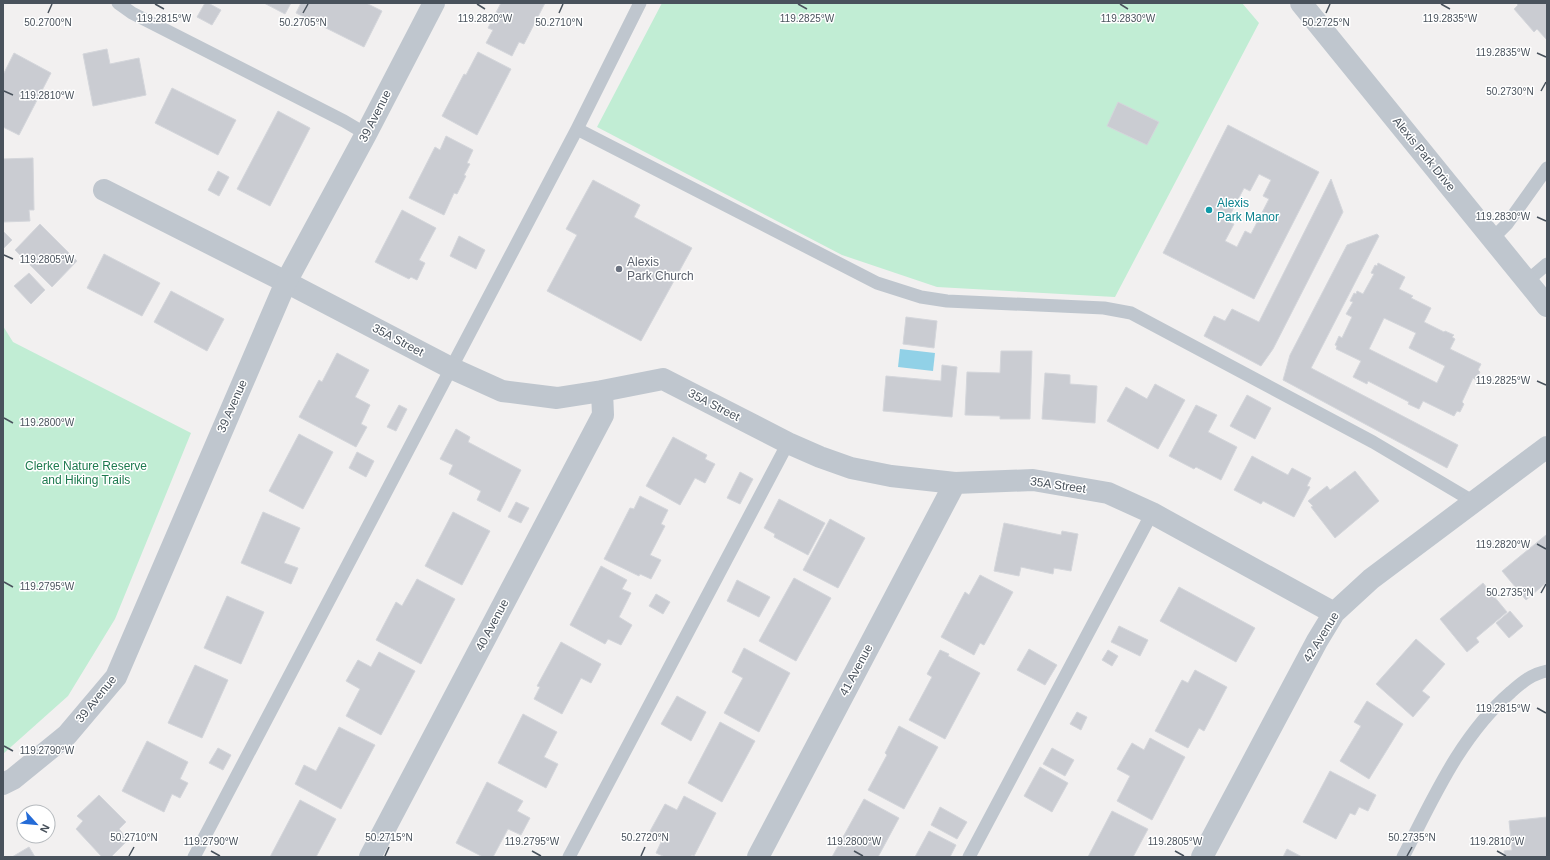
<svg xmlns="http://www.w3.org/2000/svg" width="1550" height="860" viewBox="0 0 1550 860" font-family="Arial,sans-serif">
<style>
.green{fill:#c1edd4}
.water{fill:#91d1e7}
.building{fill:#caccd2;stroke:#d4d6db;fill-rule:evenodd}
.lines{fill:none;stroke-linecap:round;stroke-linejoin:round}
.service{stroke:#bfc6ce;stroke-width:13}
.minor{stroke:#bfc6ce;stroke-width:22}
.tertiary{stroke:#bfc6ce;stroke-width:22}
.ticks{fill:none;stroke:#49525c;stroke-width:1.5}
.culture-dot{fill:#0f9aa8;stroke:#fff;stroke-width:1.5}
.worship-dot{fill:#6b7280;stroke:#fff;stroke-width:1.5}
.labels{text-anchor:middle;stroke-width:3;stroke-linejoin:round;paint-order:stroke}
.street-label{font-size:12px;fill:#49525c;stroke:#fff}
.culture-label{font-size:12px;fill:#0d838f;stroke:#fff;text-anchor:start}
.worship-label{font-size:12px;fill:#5b616d;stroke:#fff;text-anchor:start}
.park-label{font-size:12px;fill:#1d7a4f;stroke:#fff}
.ticks-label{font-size:10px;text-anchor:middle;fill:#49525c;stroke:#fff;stroke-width:3;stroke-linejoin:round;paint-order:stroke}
</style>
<rect width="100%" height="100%" fill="#f2f0f0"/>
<path class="green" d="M662,3h580l17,20 -144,274 -178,-10 -95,-32 -245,-128z
M3,326l10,16 178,91 -76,186 -47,77 -65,58z"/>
<path class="water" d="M900,349l35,4 -2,18 -35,-4z"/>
<path class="building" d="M205,3h3l13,7 -9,15 -15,-8z
M264,3h27l-6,11z
M301,3h65l16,8 -18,36 -68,-34z
M501,3h44l-21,41 -5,-2 -7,14 -26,-13 7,-13 -5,-2z
M1516,3h31v37l-10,-11 -3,3 -20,-23 4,-4z
M107,49l3,15 29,-6 7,37 -53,11 -10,-52z
M478,52l33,17 -34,66 -35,-19 22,-42 2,1z
M14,53l37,20 -32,62 -16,-8v-52z
M172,88l64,32 -18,35 -63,-32z
M1118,102l41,20 -12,23 -40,-19z
M278,111l32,17 -40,78 -33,-17z
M1228,125l91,47 -65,127 -91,-46zM1259,174l12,6 -8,16 6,3 -18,35 -6,-3 -8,16 -12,-6 9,-17 -7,-3 17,-33 6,3z
M446,136l27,14 -6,13 3,1 -6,11 2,1 -9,18 -3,-1 -10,22 -35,-17 26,-51 5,3z
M33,158l1,52h-5l1,11 -27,1v-63z
M218,171l11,6 -10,19 -11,-6z
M1331,179l12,33 -70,137 -12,17 -57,-30 10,-20 11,5 7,-12 27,13z
M593,180l47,25 -6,12 58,31 -51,93 -94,-50 30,-56 -11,-6z
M402,210l34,18 -17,32 6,3 -8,17 -6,-3 -2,2 -34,-17z
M40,224l37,37 -25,26 -37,-37z
M3,231l9,9 -9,9z
M1377,234l2,2 -68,132 147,77 -11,23 -164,-88 7,-25 57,-110z
M459,236l26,14 -9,19 -26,-13z
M104,254l56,29 -18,33 -55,-28z
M1378,263l27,14 -6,12 14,7 -2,2 20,10 -7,14 20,10 1,-1 9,4 -2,2 3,2 -5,10 31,15 -3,6 2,2 -4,8 -3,-2 -11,24 2,2 -4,8 -3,-1 -3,5 -31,-15 -4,8 -11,-5 1,-2 -41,-21 -1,3 -14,-7 8,-16 -25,-12 1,-3 -2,-1 4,-9 3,2 10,-21 -6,-3 7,-12 -3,-1 4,-8 2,1 1,-3 6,3 11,-20 -3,-1 4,-8 2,1zM1384,318l32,15 -7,15 36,18 -8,17 -68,-34z
M29,273l16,17 -14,14 -17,-18z
M171,291l53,28 -17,32 -53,-29z
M906,317l31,4 -3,27 -31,-4z
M1001,351h31l-2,68h-30v-3l-35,-1 2,-43 33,1z
M337,353l32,17 -14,27 15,8 -9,19 6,3 -11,20 -57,-30 20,-37 3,2z
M942,365l15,2 -5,50 -69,-6 3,-35 55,5z
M1045,373l25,2v9l27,2 -2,37 -53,-4z
M1155,384l30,16 -27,49 -51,-28 19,-34 21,12z
M1247,395l24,13 -16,31 -25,-13z
M399,405l8,4 -11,22 -9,-4z
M1196,405l21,10 -9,17 29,15 -16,33 -25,-13 -2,2 -25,-13z
M456,429l14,8 -2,5 53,28 -21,42 -23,-12 4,-9 -32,-17 4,-9 -13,-6z
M299,434l34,18 -30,57 -34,-18z
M673,437l34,18 -2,4 10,5 -10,19 -10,-5 -15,27 -34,-19z
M357,452l17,9 -8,16 -17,-9z
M1252,456l36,19 4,-7 19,10 -4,8 3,1 -16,30 -31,-16 -2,3 -27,-14z
M1355,471l24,30 -44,37 -24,-31 2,-1 -5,-5 19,-15 3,4z
M740,472l13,7 -13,25 -13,-6z
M640,496l28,14 -7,14 4,2 -15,29 11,5 -10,19 -11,-5 -1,2 -35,-17 26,-51 4,1z
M779,499l46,24 -17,32 -34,-18 1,-3 -11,-6z
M516,502l13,6 -8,15 -13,-6z
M263,512l37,16 -16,35 14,5 -7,16 -50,-21z
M453,512l37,19 -28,54 -37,-19z
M830,519l35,19 -27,50 -35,-18z
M1004,523l57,12 1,-4 16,3 -7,37 -17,-3 -1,6 -32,-7 -2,9 -25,-5z
M1546,535l1,2v45l-21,18 -24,-29z
M601,566l26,14 -5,9 9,4 -12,24 13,8 -11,20 -13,-6 -3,5 -35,-19z
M980,575l33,17 -29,53 -4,-2 -6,12 -33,-18 24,-45 4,3z
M794,578l37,20 -35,63 -37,-20z
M417,579l38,20 -34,65 -45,-24 20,-38 6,4z
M737,580l33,17 -11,20 -32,-16z
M1483,583l24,29 -31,26 3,4 -12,10 -27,-33z
M1179,587l76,41 -19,34 -76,-41z
M656,594l14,8 -7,12 -14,-8z
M227,596l37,16 -23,52 -37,-16z
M1510,611l13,15 -14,12 -13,-15z
M1119,626l29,14 -8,16 -29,-14z
M1416,639l29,25 -23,27 8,6 -17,20 -37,-33z
M561,642l40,22 -10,19 -10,-5 -19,36 -28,-15 6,-12 -3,-1z
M744,648l46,25 -31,59 -35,-19 19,-35 -11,-6z
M1029,649l28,16 -12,20 -28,-15z
M940,650l9,4 -1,2 32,17 -35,66 -36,-19 23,-43 -5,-3z
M1108,650l10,6 -6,10 -10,-6z
M379,652l36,19 -34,64 -35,-19 14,-27 -14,-8 12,-21 13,7z
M195,665l33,15 -26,58 -34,-15z
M1195,670l32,17 -23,44 -5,-3 -11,20 -33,-17 27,-51 6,3z
M677,696l29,16 -15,29 -30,-17z
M1367,701l36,23 -34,55 -29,-18 21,-35 -7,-4z
M1077,712l10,5 -6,13 -11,-6z
M523,714l34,18 -13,25 14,7 -12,24 -48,-25z
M720,722l35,19 -33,61 -34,-19z
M899,726l39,21 -34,62 -36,-19 19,-35 -2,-2z
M339,727l36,18 -34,64 -46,-25 9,-19 12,6z
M1150,738l35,19 -33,63 -35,-19 13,-25 -13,-7 15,-26 12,7z
M147,741l41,21 -8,17 8,4 -8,15 -8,-4 -8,18 -42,-21z
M218,748l13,7 -8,15 -14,-7z
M1052,748l22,12 -9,16 -22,-12z
M1040,767l28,16 -16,29 -28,-16z
M1330,771l46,24 -8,16 -9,-4 -4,8 -5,-2 -14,26 -33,-17z
M487,782l36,19 -6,10 13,7 -9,17 -13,-6 -15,28h-10l-27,-14z
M99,795l27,27 -7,7 9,11 -17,17h-9l-26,-28 7,-8 -6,-5z
M684,796l32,17 -22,43 -2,-1 -1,2h-26l-9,-4 6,-13 -13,-7 16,-29 12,6z
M864,799l35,19 -21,39h-46z
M300,800l36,19 -20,38h-46z
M940,807l27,15 -10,17 -26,-14z
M1112,811l36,18 -15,28h-45z
M1547,817v40h-42l-1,-6 8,-1 -3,-29z
M929,831l27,14 -6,12h-35z
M29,847l6,10h-23z
M1287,849l15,8h-19z"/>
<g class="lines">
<path class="service" d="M118,3l14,10 212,108 22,13
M577,129l300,154 44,14 26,4 157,7 27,5 242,129 101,60
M1493,238l14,-14 40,-56
M1527,281l20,-17
M194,857l383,-728 63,-126
M569,857l219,-414
M969,857l183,-344
M1403,857c30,-58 57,-121 108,-165 11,-10 21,-18 36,-21"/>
<path class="minor" d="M104,190l182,92 165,86 51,23 55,7 45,-7 61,-12 125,64 32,14 31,11 40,8 64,7 78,-3 75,13 44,20 182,100
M370,857l233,-442 -1,-24
M758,857l197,-374
M1202,857l115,-216 17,-28 37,-34 176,-132"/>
<path class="tertiary" d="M1301,3l246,303
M3,784l10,-5 54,-44 49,-58 170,-395 80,-148 68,-131"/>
</g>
<path class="ticks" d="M155,4l9,5M477,4l8,5M798,4l9,5M1120,4l8,5M1441,4l9,5M48,13l4,-9M303,13l5,-9M559,13l4,-9M1326,13l4,-9M1537,53l9,4M4,91l9,4M1541,91l5,-9M1537,217l9,4M4,255l9,4M1537,381l9,4M4,418l9,5M1537,544l9,5M4,582l9,5M1541,593l5,-9M1537,708l9,5M4,746l9,5M211,851l9,5M532,851l9,5M854,851l9,5M1175,851l9,5M1497,851l9,5M129,856l5,-9M385,856l4,-9M641,856l4,-9M1407,856l5,-9"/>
<circle class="culture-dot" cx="1209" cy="210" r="4"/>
<circle class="worship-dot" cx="619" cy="269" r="4"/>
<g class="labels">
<g class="street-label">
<text transform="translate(375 116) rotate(-63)" y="4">39 Avenue</text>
<text transform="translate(1424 154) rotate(51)" y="4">Alexis Park Drive</text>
<text transform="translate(398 340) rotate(28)" y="4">35A Street</text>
<text transform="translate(714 405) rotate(27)" y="4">35A Street</text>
<text transform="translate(232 406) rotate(-66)" y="4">39 Avenue</text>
<text transform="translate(1058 485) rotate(8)" y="4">35A Street</text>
<text transform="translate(492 625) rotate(-62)" y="4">40 Avenue</text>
<text transform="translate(1321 637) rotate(-58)" y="4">42 Avenue</text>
<text transform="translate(856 670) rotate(-62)" y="4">41 Avenue</text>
<text transform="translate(96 699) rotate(-51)" y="4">39 Avenue</text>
</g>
<g class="culture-label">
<text x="1217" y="207">Alexis<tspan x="1217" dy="14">Park Manor</tspan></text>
</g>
<g class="worship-label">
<text x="627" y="266">Alexis<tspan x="627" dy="14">Park Church</tspan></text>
</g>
<g class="park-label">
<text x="86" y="470">Clerke Nature Reserve<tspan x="86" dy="14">and Hiking Trails</tspan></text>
</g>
</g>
<g class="ticks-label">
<text x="164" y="22">119.2815°W</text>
<text x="485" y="22">119.2820°W</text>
<text x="807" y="22">119.2825°W</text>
<text x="1128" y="22">119.2830°W</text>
<text x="1450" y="22">119.2835°W</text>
<text x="48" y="26">50.2700°N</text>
<text x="303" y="26">50.2705°N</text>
<text x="559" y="26">50.2710°N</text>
<text x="1326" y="26">50.2725°N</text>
<text x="1503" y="56">119.2835°W</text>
<text x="1510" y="95">50.2730°N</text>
<text x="47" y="99">119.2810°W</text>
<text x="1503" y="220">119.2830°W</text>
<text x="47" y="263">119.2805°W</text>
<text x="1503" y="384">119.2825°W</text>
<text x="47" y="426">119.2800°W</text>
<text x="1503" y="548">119.2820°W</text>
<text x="47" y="590">119.2795°W</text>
<text x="1510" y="596">50.2735°N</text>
<text x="1503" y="712">119.2815°W</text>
<text x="47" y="754">119.2790°W</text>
<text x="134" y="841">50.2710°N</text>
<text x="389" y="841">50.2715°N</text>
<text x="645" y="841">50.2720°N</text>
<text x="1412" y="841">50.2735°N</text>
<text x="211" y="845">119.2790°W</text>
<text x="1175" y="845">119.2805°W</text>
<text x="532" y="845">119.2795°W</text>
<text x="854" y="845">119.2800°W</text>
<text x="1497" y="845">119.2810°W</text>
</g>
<rect width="1550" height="860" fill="none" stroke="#49525c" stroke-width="8"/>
<g transform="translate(36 824) rotate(117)"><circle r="19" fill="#ffffff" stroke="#b6babe"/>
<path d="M0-3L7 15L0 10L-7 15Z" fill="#246bd7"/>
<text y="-6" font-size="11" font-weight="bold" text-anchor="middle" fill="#49525c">N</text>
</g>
</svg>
